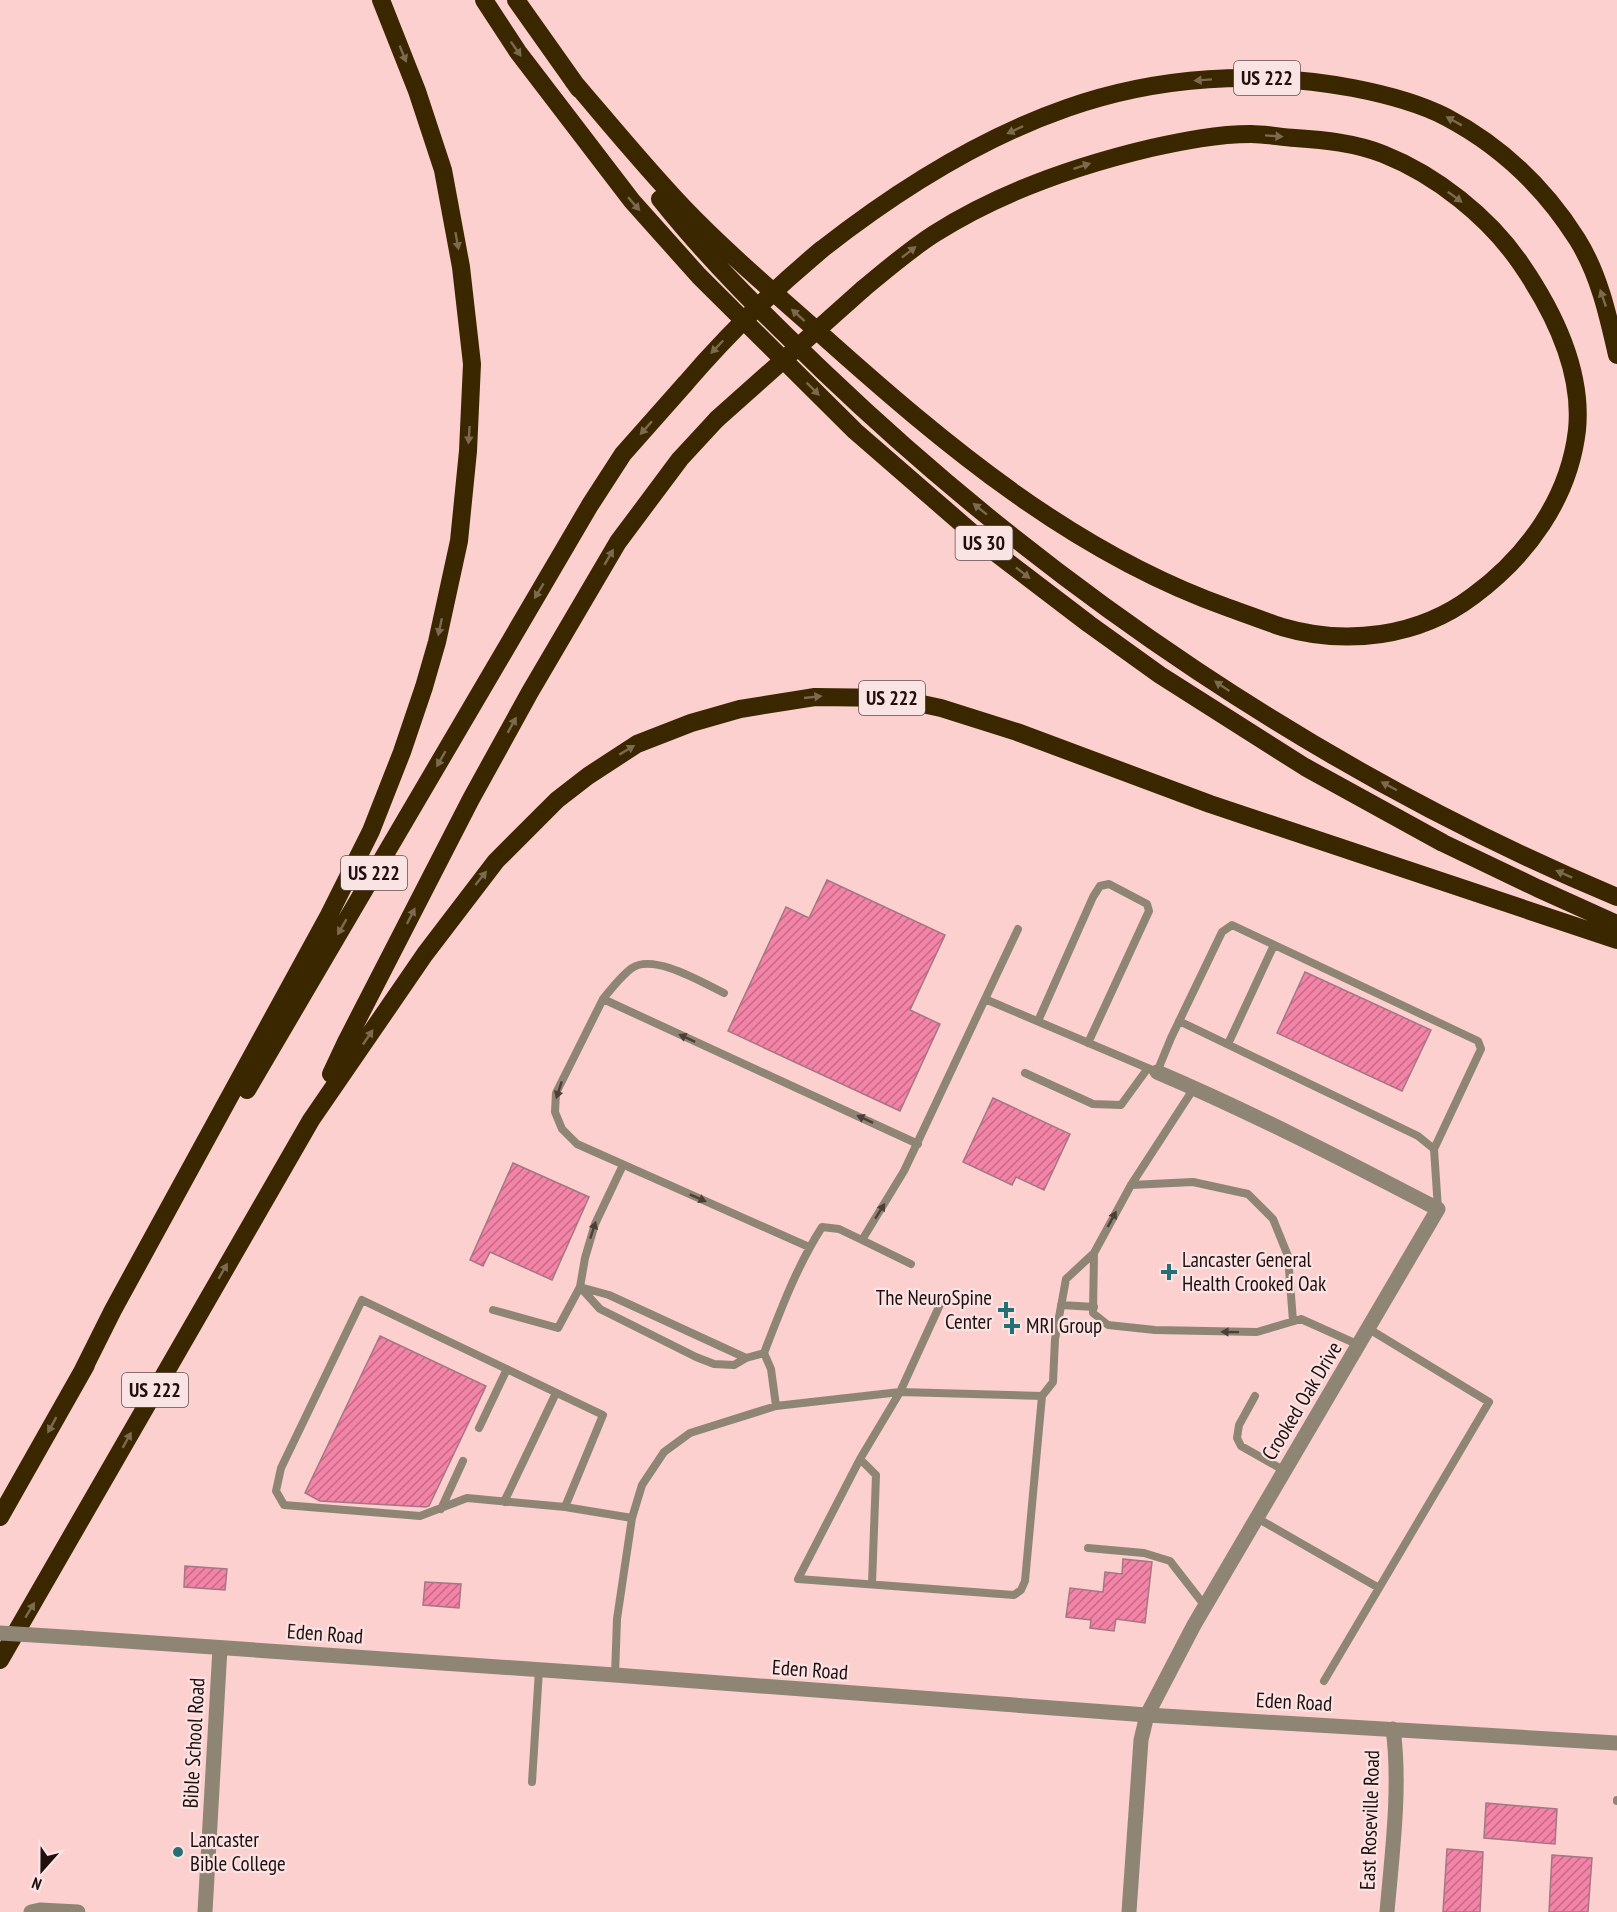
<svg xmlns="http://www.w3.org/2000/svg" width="1617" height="1912" viewBox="0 0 1617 1912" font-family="'PT Sans Narrow',sans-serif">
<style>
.building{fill:url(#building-hatch);stroke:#a57683;stroke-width:1.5}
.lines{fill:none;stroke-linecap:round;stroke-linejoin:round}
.service{stroke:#8f8574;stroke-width:8}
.minor{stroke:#8f8574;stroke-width:15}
.tertiary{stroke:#8f8574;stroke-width:15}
.motorway{stroke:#3a2700;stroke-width:18}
.tertiary-bridge{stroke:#8f8574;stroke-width:15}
.motorway-bridge{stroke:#3a2700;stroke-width:18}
.oneway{fill:#7d694f}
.oneway2{fill:#4d3e37}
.poi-dot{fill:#267075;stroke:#fae4e3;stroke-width:2}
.labels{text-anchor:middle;stroke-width:4.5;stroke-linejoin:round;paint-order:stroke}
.shield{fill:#fae4e3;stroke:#624f4f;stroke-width:1.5}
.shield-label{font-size:20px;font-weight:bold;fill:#210f0f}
.poi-label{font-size:21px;fill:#210f0f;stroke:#fae4e3;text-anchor:start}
.street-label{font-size:21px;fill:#210f0f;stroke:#fae4e3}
</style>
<defs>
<pattern id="building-hatch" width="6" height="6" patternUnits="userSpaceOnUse" patternTransform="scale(1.5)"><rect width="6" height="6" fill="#f384a7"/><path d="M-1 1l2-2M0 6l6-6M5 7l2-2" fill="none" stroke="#c46a86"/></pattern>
</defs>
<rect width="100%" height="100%" fill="#fcd0cf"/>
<path class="building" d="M827,880l118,55 -35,75 30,14 -40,87 -172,-80 58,-124 23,11z
M1305,972l126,58 -29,61 -125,-58z
M993,1098l77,36 -26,56 -28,-13 -4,8 -49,-23z
M513,1163l76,34 -37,83 -62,-28 -7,14 -13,-6z
M380,1336l106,50 -57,120 -3,1 -106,-6 -15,-8z
M1123,1559l29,3 -7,61 -29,-4 -2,12 -24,-3 1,-8 -25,-3 4,-29 33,4 2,-20 17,2z
M185,1566l42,3 -2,21 -41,-3z
M425,1582l36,2 -2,24 -36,-3z
M1486,1803l71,6 -2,35 -71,-6z
M1447,1849l36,3 -3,60h-37z
M1552,1855l40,3 -4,54h-39z"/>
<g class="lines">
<path class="service" d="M603,999c9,-11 18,-23 29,-31 22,-15 71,15 92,25
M985,999l172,73 14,-34 51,-106 10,-7 246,116 3,8 -47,100 4,60
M1038,1021l55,-124 7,-11 9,-2 38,20 2,7 -61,132
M1179,1021l239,115 16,13
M1228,1044l46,-99
M1025,1073l68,31 28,1 27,-37
M1131,1185l62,-3 55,12 25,25 15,37 5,65
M862,1240l49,24
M809,1247l-232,-103 -15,-15 -7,-17 1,-19 47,-94 315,145
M1094,1253l-1,60 15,12 47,5 102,2 44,-13 58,26
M1061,1305l33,2
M493,1310l65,18 22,-41 5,-29 10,-34 28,-59
M764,1353l7,16 5,37
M746,1358l-137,-63 -29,-8 20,22 96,48 18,7 20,1 12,-7 18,-5c17,-44 33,-87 58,-126l17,2 23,11 42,-69 114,-242
M1042,1396l11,-14 2,-43 11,-60 28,-26 37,-68 63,-97
M1255,1396l-16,29 -2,13 4,8 44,25
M479,1428l28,-59
M860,1459l16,16 -4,109
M504,1502l52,-109
M565,1507l38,-92 -241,-115 -81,168 -5,23 8,14 136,11 47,-18 98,9 67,11
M441,1509l22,-48
M1257,1518l122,70
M1088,1548l56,5 26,8 35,45
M615,1675l2,-56 15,-101 10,-33 22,-33 26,-19 86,-27 124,-14 142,4 -17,185 -4,9 -7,5 -216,-16 62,-120 40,-67 43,-94
M1324,1681l165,-279 -120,-73
M532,1782l7,-112
M1617,1800v1"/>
<path class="minor" d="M31,1912l9,-2 38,2
M205,1912l15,-264
M1129,1912l12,-172 6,-25 47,-90 244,-416c-92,-48 -185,-96 -281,-137"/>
<path class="tertiary" d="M82,1638l533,37 532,40 470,28
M1387,1912c5,-58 14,-126 6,-183"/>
<path class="motorway" d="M484,0l34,52 114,149 67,75 156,155 137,119 97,74 71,51 145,92 138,76 94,45 80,36
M516,0l63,89
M573,81c36,42 72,86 110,126 44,46 93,87 140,129 122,109 250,217 406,272 17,6 35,13 53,19 64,19 137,10 191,-31 54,-40 96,-97 104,-166 6,-60 -23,-118 -56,-166 -32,-47 -85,-89 -138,-110 -28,-11 -58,-14 -88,-16 -15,-1 -30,-4 -44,-4 -34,0 -68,7 -100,14 -76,18 -151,44 -217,86 -25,16 -48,36 -71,55
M660,199c49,62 108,119 165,174 227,217 502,403 792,524
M821,250c74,-58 157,-111 246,-142 91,-32 191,-38 286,-20 31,6 64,14 93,29 55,29 98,70 131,122 22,35 31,76 40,116
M331,1074l15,-32 125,-243 59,-107 88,-150 62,-83 37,-40
M247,1090l343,-585 33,-51 62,-70
M81,1374l32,-64 216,-395 42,-84 31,-79 22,-65 13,-45 22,-101 9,-90 4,-87 -11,-97 -18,-97 -26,-79 -36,-91
M0,1517l86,-152
M0,1660l311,-540 114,-166 71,-93 61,-61 31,-24 49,-32 54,-21 49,-14 75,-12 79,1 47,10 76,24 193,72 407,136"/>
<path class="tertiary-bridge" d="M0,1633l82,5"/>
<path class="motorway-bridge" d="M685,384c42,-49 87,-93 136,-134
M717,419l146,-130"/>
</g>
<defs><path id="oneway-solid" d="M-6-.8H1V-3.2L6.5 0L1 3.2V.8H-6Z" transform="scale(1.5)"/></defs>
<g class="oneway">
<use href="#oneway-solid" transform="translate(516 49) rotate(55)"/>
<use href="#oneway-solid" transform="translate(403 54) rotate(68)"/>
<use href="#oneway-solid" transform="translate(1203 80) rotate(176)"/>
<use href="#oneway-solid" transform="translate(1454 121) rotate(-151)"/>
<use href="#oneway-solid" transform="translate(1015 130) rotate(155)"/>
<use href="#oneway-solid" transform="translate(1274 136) rotate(4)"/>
<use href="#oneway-solid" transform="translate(1082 166) rotate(-18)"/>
<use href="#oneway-solid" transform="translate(1455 197) rotate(36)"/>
<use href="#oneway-solid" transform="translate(634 204) rotate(49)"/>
<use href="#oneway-solid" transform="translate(457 241) rotate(80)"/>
<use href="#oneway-solid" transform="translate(909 252) rotate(-38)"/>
<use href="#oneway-solid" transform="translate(1603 298) rotate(-109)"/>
<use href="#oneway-solid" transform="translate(798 315) rotate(-138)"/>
<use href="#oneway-solid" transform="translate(717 347) rotate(134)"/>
<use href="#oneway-solid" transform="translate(813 389) rotate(45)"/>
<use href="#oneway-solid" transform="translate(646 428) rotate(132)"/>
<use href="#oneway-solid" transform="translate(469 435) rotate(94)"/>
<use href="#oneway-solid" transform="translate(980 509) rotate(-141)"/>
<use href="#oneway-solid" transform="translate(609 557) rotate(-60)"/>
<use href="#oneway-solid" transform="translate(1023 573) rotate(38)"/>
<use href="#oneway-solid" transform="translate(539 591) rotate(121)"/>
<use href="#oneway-solid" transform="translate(440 627) rotate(102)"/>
<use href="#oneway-solid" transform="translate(1222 686) rotate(-146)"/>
<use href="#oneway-solid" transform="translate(813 697) rotate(-6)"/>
<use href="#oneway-solid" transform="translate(512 725) rotate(-61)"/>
<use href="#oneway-solid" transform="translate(627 750) rotate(-31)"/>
<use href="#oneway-solid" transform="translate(441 759) rotate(120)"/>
<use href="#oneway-solid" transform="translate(1389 786) rotate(-152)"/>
<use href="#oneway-solid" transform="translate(1564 874) rotate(-156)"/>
<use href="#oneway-solid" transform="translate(481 878) rotate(-51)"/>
<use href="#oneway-solid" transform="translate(411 916) rotate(-63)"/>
<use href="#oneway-solid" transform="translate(342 927) rotate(120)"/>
<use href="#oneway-solid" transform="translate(368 1037) rotate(-56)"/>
<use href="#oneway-solid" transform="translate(223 1271) rotate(-60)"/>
<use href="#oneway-solid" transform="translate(52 1425) rotate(119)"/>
<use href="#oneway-solid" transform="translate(127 1440) rotate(-61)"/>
<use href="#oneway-solid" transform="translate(30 1610) rotate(-59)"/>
</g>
<g class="oneway2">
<use href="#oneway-solid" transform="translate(687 1038) rotate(-155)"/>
<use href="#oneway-solid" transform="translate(559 1090) rotate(108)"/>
<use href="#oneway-solid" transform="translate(865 1119) rotate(-155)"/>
<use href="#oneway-solid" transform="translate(698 1198) rotate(24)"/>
<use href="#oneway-solid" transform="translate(880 1211) rotate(-58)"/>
<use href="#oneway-solid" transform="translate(1112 1219) rotate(-62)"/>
<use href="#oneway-solid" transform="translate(593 1230) rotate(-72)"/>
<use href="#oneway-solid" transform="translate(1230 1332) rotate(-179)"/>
</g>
<g class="poi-dot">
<path d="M1166 1263h6v6h6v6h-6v6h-6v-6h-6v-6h6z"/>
<path d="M1003 1301h6v6h6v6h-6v6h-6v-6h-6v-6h6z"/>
<path d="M1009 1317h6v6h6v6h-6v6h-6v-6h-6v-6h6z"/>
<circle cx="178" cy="1852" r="6"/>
</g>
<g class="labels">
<g class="shield">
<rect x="1234" y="61" width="66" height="34" rx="4.5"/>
<rect x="955.5" y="526" width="57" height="34" rx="4.5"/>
<rect x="859" y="681" width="66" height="34" rx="4.5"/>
<rect x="341" y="856" width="66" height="34" rx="4.5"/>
<rect x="122" y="1373" width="66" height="34" rx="4.5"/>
</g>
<g class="shield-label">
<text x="1267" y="85">US 222</text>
<text x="984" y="550">US 30</text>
<text x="892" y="705">US 222</text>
<text x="374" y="880">US 222</text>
<text x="155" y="1397">US 222</text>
</g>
<g class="poi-label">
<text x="1182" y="1267">Lancaster General<tspan x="1182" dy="24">Health Crooked Oak</tspan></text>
<text x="992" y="1305" text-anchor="end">The NeuroSpine<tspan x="992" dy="24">Center</tspan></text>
<text x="1026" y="1333">MRI Group</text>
<text x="190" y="1847">Lancaster<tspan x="190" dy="24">Bible College</tspan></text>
</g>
<g class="street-label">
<text transform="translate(1302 1401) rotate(-59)" y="7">Crooked Oak Drive</text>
<text transform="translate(325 1634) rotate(4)" y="7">Eden Road</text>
<text transform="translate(810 1670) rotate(4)" y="7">Eden Road</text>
<text transform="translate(1294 1702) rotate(3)" y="7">Eden Road</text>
<text transform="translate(194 1743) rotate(-87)" y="7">Bible School Road</text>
<text transform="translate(1370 1820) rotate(-88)" y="7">East Roseville Road</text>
</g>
</g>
<g transform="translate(42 1870) rotate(201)" stroke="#fae4e3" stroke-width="4.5" paint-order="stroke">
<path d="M0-4.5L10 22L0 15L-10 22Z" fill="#210f0f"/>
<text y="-9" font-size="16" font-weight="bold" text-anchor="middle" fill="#210f0f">N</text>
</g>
</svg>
